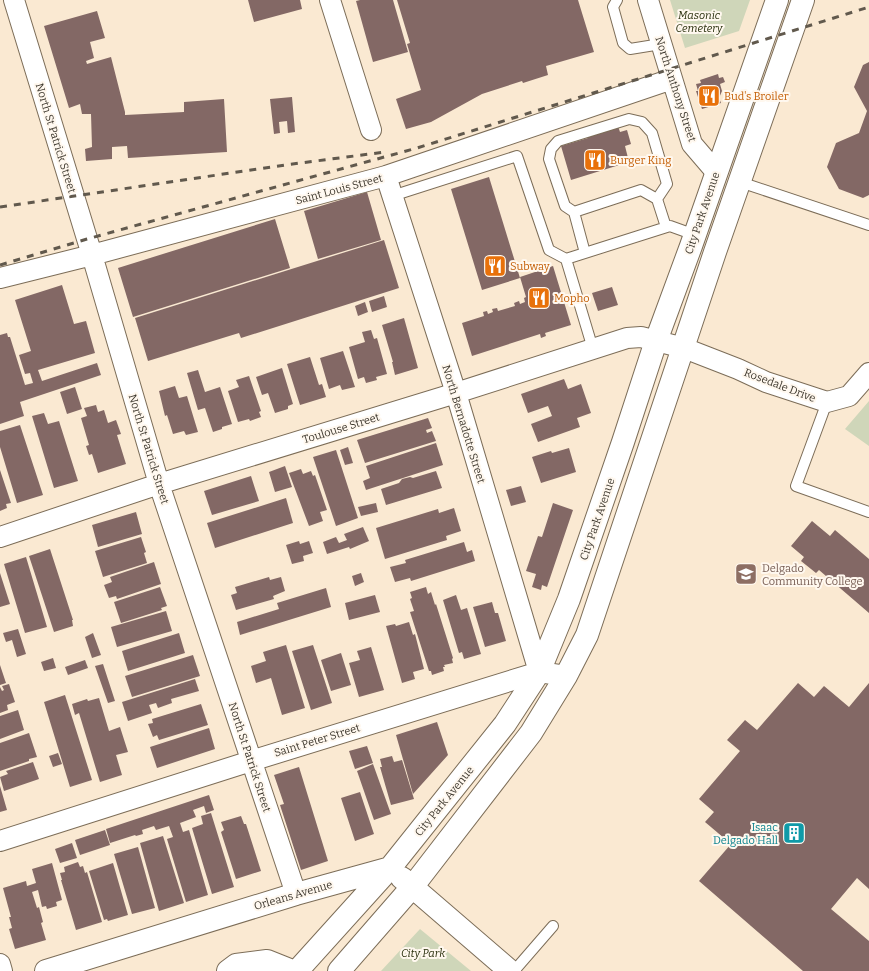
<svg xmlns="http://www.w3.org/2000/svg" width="869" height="971" viewBox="0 0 869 971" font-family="Bitter,serif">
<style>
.green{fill:#cfd6b9}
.building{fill:#836865}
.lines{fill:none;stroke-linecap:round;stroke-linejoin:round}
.lane-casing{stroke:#7c6d58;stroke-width:12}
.street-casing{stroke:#7c6d58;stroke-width:22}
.secondary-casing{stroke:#7c6d58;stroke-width:24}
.lane{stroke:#fff;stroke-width:10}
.street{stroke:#fff;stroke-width:20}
.secondary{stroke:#fff;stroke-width:22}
.rail{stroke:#61594d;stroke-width:3;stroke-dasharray:7 7;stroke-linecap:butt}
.labels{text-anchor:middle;stroke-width:4;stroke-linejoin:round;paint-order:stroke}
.park-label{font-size:11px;font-style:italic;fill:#292f0c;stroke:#fff8ef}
.street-label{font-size:11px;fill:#413b31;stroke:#fff8ef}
.food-label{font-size:11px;fill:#c56008;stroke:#fff8ef;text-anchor:start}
.education-label{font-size:11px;fill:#785e54;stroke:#fff8ef;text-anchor:start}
.culture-label{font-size:11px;fill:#0d838f;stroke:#fff8ef;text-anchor:end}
</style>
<rect width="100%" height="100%" fill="#fae9d2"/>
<path class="green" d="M670,0h80l-11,31 -54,17z
M869,401v45l-24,-17z
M420,929l51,42h-90z"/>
<path class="building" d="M248,0h52l2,9 -48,13z
M360,0h33l15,52 -35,10 -17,-61z
M397,0h181l16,52 -48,14 2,9 -25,8 -1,-2 -40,13 -51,28 -25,7 -10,-30 25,-9 -14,-46 3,-1z
M97,11l8,27 -15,4 4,16 -8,3 1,3 24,-7 14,55v3l59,-3v-10l40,-3 3,53 -99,6 -1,-12 -15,1v12l-26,2 -1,-12 7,-2 -1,-33h-9l-2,-10 -11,4 -25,-82z
M869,62v133l-6,3 -24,-9 -12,-22 9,-24 23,-10 8,-22 -13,-24 9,-22z
M718,74l1,4 4,-1 2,5 -5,2 2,7 -3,7 2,5 -19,6 -6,-18h2l-2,-7 5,-1 -1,-3z
M292,97l3,35 -7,1 -1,-12 -8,1 1,11 -6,1 -4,-35z
M618,126l2,6 7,-2 4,14 -6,2 4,16 -58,18 -10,-34 27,-8 -1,-2z
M489,177l31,101 -38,12 -31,-101z
M367,192l14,48 -63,19 -14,-48z
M275,219l15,49 -157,49 -15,-49z
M384,240l15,48 -158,50 -2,-5 -91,28 -13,-43z
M553,266l18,59 -26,8 1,3 -5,2 -1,-4 -68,22 -10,-33 22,-7 -1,-4 4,-1 1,3 5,-2 -1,-3 5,-1 1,3 17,-5 -1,-3 5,-2 1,3 5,-2 -1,-4 2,-1 -6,-20z
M62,285l12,39 12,-3 9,32 -57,17 4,11 55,-18 4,12 -81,27 4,14 -24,8v-89l7,-2 1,4h2l15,48 8,-2 -3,-10 -5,1 -6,-19 12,-4 -16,-51z
M612,287l6,18 -20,6 -6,-18z
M384,296l3,11 -15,5 -3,-11z
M365,302l3,10 -10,4 -3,-10z
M404,318l14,50 -23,7 -3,-13h1l-11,-37z
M371,330l3,9 3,-1 10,36 -11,3 1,3 -11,3 -2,-6 -6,2 -9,-32 16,-5 -3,-10z
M343,351l12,36 -13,3 -2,-5 -11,4 -9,-31z
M310,357l9,28 3,-1 4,13 -26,8 -13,-41z
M282,368l11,36 -5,2v3l-13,4 -7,-20 -6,2 -6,-18z
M198,370l7,22 15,-5 12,37 -10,3v2l-9,3 -8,-24 -7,2 -11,-37z
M249,376l12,35 -2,1 2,5 -11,4 -1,-2 -11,3 -10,-31 11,-4 -3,-7z
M564,379l4,10 13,-5 10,29 -14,5 3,9 -42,15 -7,-18 21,-8 -4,-10 -20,7 -7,-19z
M175,386l4,12 8,-2 11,36 -12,3 -2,-4 -11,3 -6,-19 -2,1 -6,-25z
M75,387l7,22 -15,5 -7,-22z
M96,405l2,7 6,-2 4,13 8,-3 5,14 -4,1 9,29 -28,9 -6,-19 -3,1 -3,-9 3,-1 -8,-27 6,-2 -3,-8z
M44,413l4,11 11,-3 19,60 -24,7 -22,-72z
M428,418l4,10 -6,2 1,3 5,-2 4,10 -71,22 -8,-23z
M20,425l23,70 -26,8 -17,-56v-16z
M436,443l7,22 -77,25 -3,-9 7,-3 -4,-12z
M348,447l5,16 -8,2 -5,-15z
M569,448l7,24 -35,11 -9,-26 19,-6 1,2z
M336,450l22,68 -22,8 -23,-69z
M285,466l7,21 -17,5 -6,-20z
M301,469l2,5 8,-3 2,5 2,-1 12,35 -7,2 3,9 -14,5 -20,-53z
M0,470l11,33 -5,1 1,4 -7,3z
M436,471l6,17 -56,17 -5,-16 18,-6 3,-4 8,-2 3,1z
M251,476l8,25 -47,14 -8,-24z
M521,486l5,16 -15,4 -5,-16z
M286,498l7,25 -78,25 -8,-25z
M376,503l2,9 -17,4 -3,-9z
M553,503l20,7 -26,77 -5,-2 -1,5 -9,-3 4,-13 -10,-3 12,-35 4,1z
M454,508l7,23 -15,5 1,4 -62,19 -9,-31 62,-19 1,4z
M136,512l6,22 -44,13 -6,-22z
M812,521l18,15 5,-6 34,29v54l-50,-43 -3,3 -15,-12 3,-4 -13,-11z
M363,527l6,14 -19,8 -1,-2 -22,7 -4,-12 13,-5 3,6 8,-3 -3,-6z
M141,537l5,15 -2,1 3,10 -44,14 -8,-26z
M299,541l1,3 9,-3 4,12 -10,3 1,5 -12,3 -6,-19z
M464,542l3,10 5,-2 3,11 -64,20 -1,-3 -15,4 -5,-15 16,-4 -1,-3z
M50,549l23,71h-1l1,6 -19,6 -25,-76z
M26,557l21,70 -22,6 -21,-69z
M154,562l7,22 -44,15 -1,-3 -7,2 -5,-13 8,-3 -2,-5z
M0,573l10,31 -10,3z
M361,573l3,9 -9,4 -3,-10z
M269,577l1,3 11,-3 4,14 -12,5 1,3 -38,11 -5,-15 6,-2 -2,-6z
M160,587l7,19 -6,2 1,2 -41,13 -7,-21z
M426,587l2,7 3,-2 4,13 1,-1 17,54 -1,1 1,4 -9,2 1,2h-2l1,4 -12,4 -1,-4h-2l-19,-59 4,-1 -4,-12 2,-1 -2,-6z
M326,588l5,19 -91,28 -3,-13 42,-13 -2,-6z
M375,595l5,17 -31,8 -4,-17z
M456,595l5,15 6,-2 14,46 -17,5 -2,-7 -3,1 -16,-53z
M492,602l3,11h3l8,28 -21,6 -12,-40z
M166,611l6,20 -55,16 -6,-20z
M409,622l4,13 2,-1 9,35 -11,3 2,7 -13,4 -16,-57 9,-2 1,2z
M18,629l8,25 -9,3 -5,-17 -6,2 -3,-9z
M93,633l8,22 -9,3 -7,-21z
M179,633l6,20 -57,18 -6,-20z
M286,645l19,63 -23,7 -11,-37 -15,5 -5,-17 15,-5 -3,-9z
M313,645l19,58 -21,7 -19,-59z
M371,647l13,43 -25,7 -10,-34 11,-3 -3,-9z
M341,653l10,32 -20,6 -10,-31z
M193,655l7,21 -68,21 -7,-21z
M53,658l3,10 -12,3 -3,-9z
M85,660l3,8 -20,7 -3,-8z
M103,664l12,37 -7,2 -13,-37z
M0,665l6,18 -6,2z
M195,679l4,12 -28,8 1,4 -14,5 -2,-5 -7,2 3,8 -24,8 -6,-19z
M798,683l16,14 10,-11 25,21 20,-24v206l-12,-11 -26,31 38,32v30h-66l-104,-90 32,-37 -26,-22 9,-10 -15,-13 41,-48 -13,-11 18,-20 12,10z
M9,684l6,18 -8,3 1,5 -8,3v-26l2,4 2,-1 -2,-4z
M65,695l27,85 -22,7 -26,-85z
M99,698l10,33 11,-4 8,25 -12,3 6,20 -22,7 -21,-69 -4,2 -3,-11 15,-5 1,2z
M201,704l7,21 -49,15 -2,-5 -4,2 -5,-13 5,-1 -1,-4z
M18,710l6,20 -24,9v-23z
M437,722l11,33 -35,39 -17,-59z
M209,728l6,21 -58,19 -7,-21z
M29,733l8,24 -8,2v2l-29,10v-28z
M367,746l6,17 -18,6 -6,-18z
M58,753l4,11 -9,3 -4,-11z
M392,756l2,6 8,-2 12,39 -23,6 -11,-38h2l-2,-8z
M33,762l6,17 -35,12 -4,-14 8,-3 -2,-3z
M373,764l18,50 -17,6 -17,-49z
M299,767l29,94 -27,9 -21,-65 4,-1 -10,-29z
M0,786l7,24 -7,2z
M360,792l14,42 -19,7 -14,-43z
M209,795l5,15 -8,3 -2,-7 -11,4 3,7 -16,6 3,9 6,-2 19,65 -22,7 -19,-63 6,-2 -4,-11 -13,4 -2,-4 -12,4 1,4 -7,2 -1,-1 -25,8 -4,-14z
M211,813l23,74 -22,7 -20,-66 11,-4 -2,-8z
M241,816l3,8h2l15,47 -25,8 -15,-47 3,-2 -3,-8z
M105,830l5,15 -30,10 -5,-15z
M163,836l21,67 -25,8 -19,-68z
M72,843l5,15 -17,5 -5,-14z
M138,847l17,61 -23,6 -18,-60z
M78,862l2,5 3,-1 2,7 2,-1 15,50 -26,8 -15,-50h1l-2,-7 5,-1 -1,-5z
M52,863l10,37 -6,2 1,4 -10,3 -1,-3 -4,1 -4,-17 -6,2 5,16 2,-1 4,15 -2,1 5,17 -31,9 -6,-20 3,-1 -3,-11h2l-8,-29 23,-7 1,5 9,-3 -4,-14z
M113,863l15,52 -20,6 -1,-2 -3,1 -15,-49z"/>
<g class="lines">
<g class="lane-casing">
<path id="lane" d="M617,0l-4,7 10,36 7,6 31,-5
M740,182l129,43
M392,196l125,-40 32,94 17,9
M574,212l-9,-6 -16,-47 2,-10 7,-8 71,-22 13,3 10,11 15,51 -10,15
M585,253l-11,-41 67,-22 16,9 9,28
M593,349l-27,-90 104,-33 25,9
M827,402l-31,84 73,26
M514,971l39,-45"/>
</g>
<g class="street-casing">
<path id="street" d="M14,0l78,255 67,229 137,410
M330,0l41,130
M648,0l44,144 24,28
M386,176l70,217 83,279
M0,278l92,-23 294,-79 286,-97
M0,537l159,-53 297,-91 171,-55 14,-1 43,11 54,21 28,13 61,20 22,-6 20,-23
M0,841l251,-80 288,-89 27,4
M0,964l2,7"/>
</g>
<g class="secondary-casing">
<path id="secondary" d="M402,878l108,93
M46,971l250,-77 94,-26
M228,971l8,-6 31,-4 25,10
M297,971l93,-103 115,-144 34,-52 30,-73 54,-157 33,-101 35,-95 86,-246
M339,971l74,-85 118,-153 35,-57 21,-41 128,-383 88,-252"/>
</g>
<use href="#lane" class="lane"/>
<use href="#street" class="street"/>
<use href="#secondary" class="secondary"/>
<path class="rail" d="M0,207l285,-42 100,-13
M0,265l87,-26 330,-91 452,-141"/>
</g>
<defs>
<g id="restaurant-square" transform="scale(1.15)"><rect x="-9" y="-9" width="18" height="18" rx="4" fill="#e8710a" stroke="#fff8ef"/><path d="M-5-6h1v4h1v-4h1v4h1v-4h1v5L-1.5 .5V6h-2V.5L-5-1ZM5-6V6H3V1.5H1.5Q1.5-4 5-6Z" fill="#fff"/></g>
<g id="university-square" transform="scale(1.15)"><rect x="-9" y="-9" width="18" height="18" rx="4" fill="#8d6e63" stroke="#fff8ef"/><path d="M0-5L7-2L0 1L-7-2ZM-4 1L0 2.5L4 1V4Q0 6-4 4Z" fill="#fff"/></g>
<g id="building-square" transform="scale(1.15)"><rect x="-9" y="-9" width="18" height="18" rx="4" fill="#0f9aa8" stroke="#fff8ef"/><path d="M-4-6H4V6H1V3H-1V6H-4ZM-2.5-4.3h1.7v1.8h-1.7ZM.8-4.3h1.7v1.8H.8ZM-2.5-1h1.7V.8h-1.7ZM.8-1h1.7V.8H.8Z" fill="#fff"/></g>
</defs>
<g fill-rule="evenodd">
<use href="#restaurant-square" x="709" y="96"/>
<use href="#restaurant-square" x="595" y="160"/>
<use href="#restaurant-square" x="495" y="266"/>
<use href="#restaurant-square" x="539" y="298"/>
<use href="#university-square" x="746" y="574"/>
<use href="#building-square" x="794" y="833"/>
</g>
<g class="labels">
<g class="park-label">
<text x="699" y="19">Masonic<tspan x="699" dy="13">Cemetery</tspan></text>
<text x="423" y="957">City Park</text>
</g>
<g class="street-label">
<text transform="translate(676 89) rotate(72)" y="4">North Anthony Street</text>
<text transform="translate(56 138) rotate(73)" y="4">North St Patrick Street</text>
<text transform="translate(339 189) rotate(-15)" y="4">Saint Louis Street</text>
<text transform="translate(702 213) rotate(-71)" y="4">City Park Avenue</text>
<text transform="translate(780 385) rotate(21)" y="4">Rosedale Drive</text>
<text transform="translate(464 424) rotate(73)" y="4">North Bernadotte Street</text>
<text transform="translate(341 428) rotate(-17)" y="4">Toulouse Street</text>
<text transform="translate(149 449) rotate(73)" y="4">North St Patrick Street</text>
<text transform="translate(597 519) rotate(-71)" y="4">City Park Avenue</text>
<text transform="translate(317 740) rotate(-17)" y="4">Saint Peter Street</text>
<text transform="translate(250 757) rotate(72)" y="4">North St Patrick Street</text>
<text transform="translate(444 801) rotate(-51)" y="4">City Park Avenue</text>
<text transform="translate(293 895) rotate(-16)" y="4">Orleans Avenue</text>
</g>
<g class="food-label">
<text x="724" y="100">Bud's Broiler</text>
<text x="610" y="164">Burger King</text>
<text x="510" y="270">Subway</text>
<text x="554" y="302">Mopho</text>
</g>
<g class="education-label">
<text x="762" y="572">Delgado<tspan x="762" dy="13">Community College</tspan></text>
</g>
<g class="culture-label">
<text x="778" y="831">Isaac<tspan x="778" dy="13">Delgado Hall</tspan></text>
</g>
</g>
</svg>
